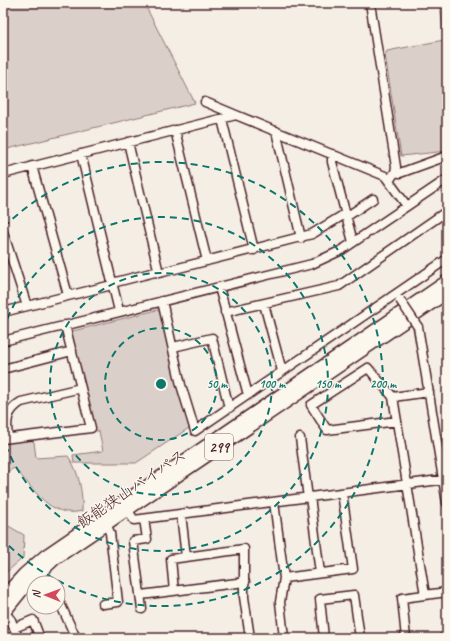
<svg xmlns="http://www.w3.org/2000/svg" width="450" height="641" viewBox="0 0 450 641" font-family="Caveat,'Klee One',sans-serif">
<style>
.green{fill:#dbd0c9;stroke:#92787a}
.lines{fill:none;stroke-linecap:round;stroke-linejoin:round}
.minor-casing{stroke:#4a1f2b;stroke-width:11}
.highway-casing{stroke:#4a1f2b;stroke-width:14}
.minor{stroke:#fbf7ec;stroke-width:8}
.highway{stroke:#fbf7ec;stroke-width:11}
.minor-bridge-casing{stroke:#4a1f2b;stroke-width:11;stroke-linecap:butt}
.minor-bridge{stroke:#fbf7ec;stroke-width:8}
.ring{fill:none;stroke:#0f766e;stroke-width:2;stroke-dasharray:7 5}
.labels{text-anchor:middle;stroke-width:3;stroke-linejoin:round;paint-order:stroke}
.shield{fill:#fbf7ec;stroke:#7f6065;stroke-width:1}
.shield-label{font-size:15px;font-weight:bold;fill:#4a1f2b}
.street-label{font-size:16px;fill:#4a1f2b;stroke:#fbf7ec}
.centre{fill:#0f766e;stroke:#fbf7ec;stroke-width:2}
.ring-label{font-size:12px;text-anchor:middle;font-weight:bold;fill:#0f766e;stroke:#fbf7ec;stroke-width:3;stroke-linejoin:round;paint-order:stroke}
</style>
<rect width="100%" height="100%" fill="#f4eee4"/>
<filter id="ink" filterUnits="userSpaceOnUse"><feTurbulence type="fractalNoise" baseFrequency=".025" numOctaves="2"/><feDisplacementMap in="SourceGraphic" scale="8" xChannelSelector="R" yChannelSelector="G"/><feConvolveMatrix kernelMatrix="1 2 1 2 8 2 1 2 1" color-interpolation-filters="sRGB"/></filter>
<g filter="url(#ink)">
<path class="green" d="M3,3h141l51,100 -192,47z
M440,3h7v148l-46,5 -16,-101 2,-4 57,-11z
M157,310l3,2 29,116 -53,35h-62l-1,-8 30,-4 -4,-20h-3l-25,-98 2,-2z
M30,439l4,3 2,16 32,-2c11,15 15,37 14,55 -33,8 -47,-22 -68,-43l-11,6v-31z
M3,508l2,16 19,11 -1,23 -20,17z"/>
<g class="lines">
<g class="minor-casing">
<path id="minor" d="M370,3l26,164 -1,5 -6,9
M205,102l31,13
M222,119l32,131
M175,130l32,131
M276,131l25,107
M128,142l31,131 153,-39 33,-20
M81,154l38,157
M332,154v8l21,80
M32,166l36,129
M395,172l5,1 47,-17
M3,174l233,-59 149,61 22,30
M346,217l27,-18
M3,232l24,74
M112,283l47,-12
M219,287l29,108
M162,301l19,84 14,46 252,-172
M264,304l18,67
M3,312l109,-27
M225,312l114,-26 108,-75
M418,327l29,176
M3,341l309,-77 30,-14 105,-71
M173,347l39,-9 17,70
M3,369l69,-18
M393,397l32,198
M397,421l-70,9 -16,-25 57,-37 25,29 36,-5
M8,438c-2,-16 -2,-27 13,-36l60,-14
M300,438l8,60
M3,439l88,-11 -26,-103
M310,497l10,76
M274,502l10,76 -4,24 4,36
M127,509l7,11 313,-41
M181,514l5,43
M39,573l7,10
M284,578l69,-9 -11,-76
M174,591l-3,-32 73,-10v48l6,41
M141,595l104,-13
M58,599l18,39
M103,604l15,-2 -8,-69 -4,-10
M142,609l-9,-68 14,-2 -3,-20
M4,612l7,8 7,18
M14,628l19,-8 7,18
M324,638l-4,-39 34,-4 6,43
M406,638l-4,-40 45,-6
M443,638h4"/>
</g>
<g class="highway-casing">
<path id="highway" d="M3,597l21,-23 22,-19 401,-274
M3,614l21,-26 31,-29 392,-266"/>
</g>
<use href="#minor" class="minor"/>
<use href="#highway" class="highway"/>
<g class="minor-bridge-casing">
<path id="minor-bridge" d="M400,300l18,27"/>
</g>
<use href="#minor-bridge" class="minor-bridge"/>
</g>
</g>
<g class="ring">
<circle cx="161" cy="384" r="56"/>
<circle cx="161" cy="384" r="111"/>
<path d="M3 330A167 167 0 1 1 3 438"/>
<path d="M4 227A222 222 0 1 1 4 541"/>
</g>
<g class="labels">
<rect class="shield" x="205" y="434" width="28" height="26" rx="3"/>
<g class="shield-label">
<text x="219" y="452">299</text>
</g>
<g class="street-label">
<text transform="translate(131 488) rotate(-34)" y="6">飯能狭山バイパス</text>
</g>
</g>
<circle cx="161" cy="384" r="6" class="centre"/>
<g class="ring-label">
<text x="217" y="388">50 m</text>
<text x="272" y="388">100 m</text>
<text x="328" y="388">150 m</text>
<text x="383" y="388">200 m</text>
</g>
<rect width="450" height="641" fill="none" stroke="#fbf7ec" stroke-width="16"/>
<rect x="8" y="8" width="434" height="625" fill="none" stroke="#4a1f2b" stroke-width="1.5" filter="url(#ink)"/>
<g transform="translate(46 595) rotate(271)"><circle r="19" fill="#fbf7ec" stroke="#b4a19f"/>
<path d="M0-3L7 15L0 10L-7 15Z" fill="#d1495b"/>
<text y="-6" font-size="11" font-weight="bold" text-anchor="middle" fill="#4a1f2b">N</text>
</g>
</svg>
